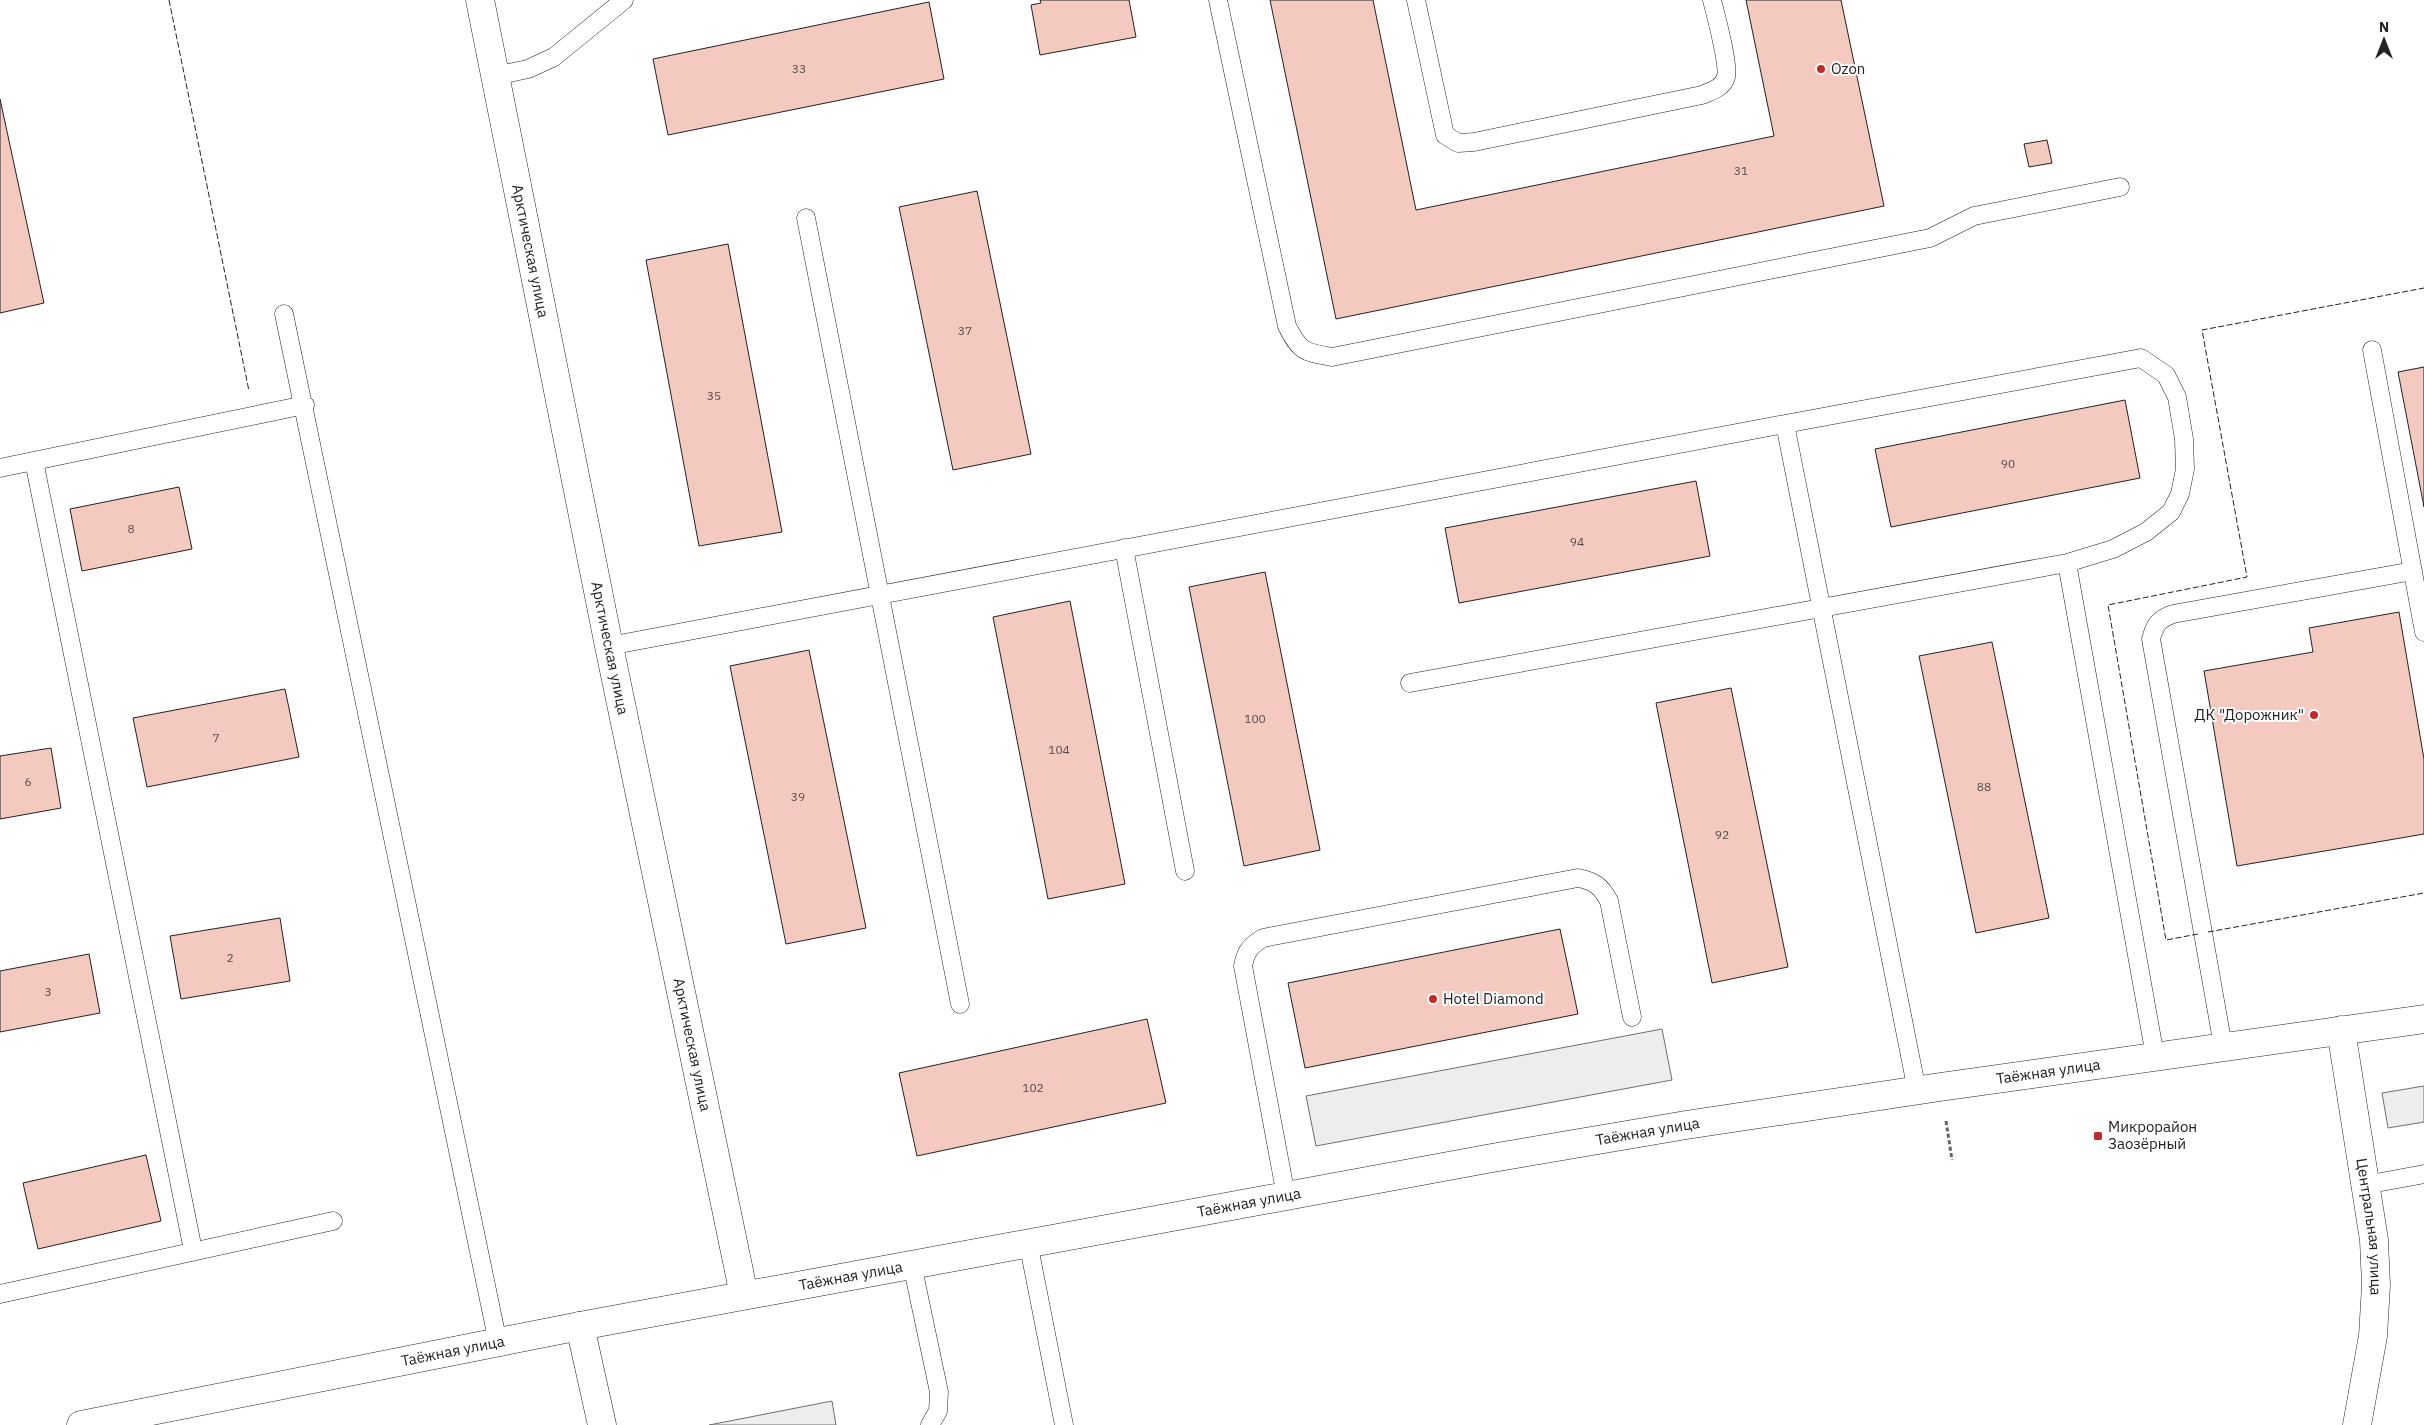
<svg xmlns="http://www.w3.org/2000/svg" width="2424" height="1425" viewBox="0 0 2424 1425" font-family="'IBM Plex Sans',sans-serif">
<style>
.parking{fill:#ededed;stroke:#6f6f6f}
.building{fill:#f3c9c0;stroke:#222}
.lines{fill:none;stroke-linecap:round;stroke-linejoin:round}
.service-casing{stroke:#222;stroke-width:19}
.minor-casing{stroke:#222;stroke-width:29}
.tertiary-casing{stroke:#222;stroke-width:29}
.path{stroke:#646464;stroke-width:3;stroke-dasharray:4 2.5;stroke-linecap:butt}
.service{stroke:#fff;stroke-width:18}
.minor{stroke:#fff;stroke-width:28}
.tertiary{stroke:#fff;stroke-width:28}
.fence{stroke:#222;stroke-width:1;stroke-dasharray:6 2.5;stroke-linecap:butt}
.poi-dot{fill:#c62828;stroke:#fff;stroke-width:2}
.labels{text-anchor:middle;stroke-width:4;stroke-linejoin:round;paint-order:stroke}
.number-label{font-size:12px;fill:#564c4a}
.poi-label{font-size:15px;fill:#222;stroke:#fff;text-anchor:start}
.street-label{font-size:15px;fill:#222;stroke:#fff}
</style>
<rect width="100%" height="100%" fill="#fff"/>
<path class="parking" d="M1662,1029l10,51 -356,66 -10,-50z
M2424,1086v36l-36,6 -6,-35z
M832,1401l4,24h-127z"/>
<path class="building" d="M1040,0h89l7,37 -96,18 -9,-50 10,-2z
M1270,0h103l43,210 358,-74 -28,-136h95l43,206 -548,113z
M929,2l15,77 -276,56 -15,-76z
M0,99l44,204 -44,10z
M2047,140l5,23 -23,4 -5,-23z
M977,191l54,263 -78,16 -54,-263z
M728,244l54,288 -83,14 -53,-286z
M2424,367v140l-26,-135z
M2125,400l15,78 -249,49 -16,-78z
M1696,481l14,75 -251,47 -14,-75z
M179,487l13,62 -110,22 -12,-62z
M1265,572l55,278 -76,16 -55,-279z
M1070,601l55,283 -77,15 -55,-282z
M2399,612l25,147v75l-187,32 -33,-195 109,-19 -4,-24z
M1992,642l57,276 -73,15 -57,-277z
M809,650l57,278 -80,16 -56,-278z
M1731,688l57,279 -76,16 -56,-280z
M285,689l14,68 -152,30 -14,-69z
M51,748l10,60 -61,11v-63z
M280,918l10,63 -109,18 -11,-63z
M1560,929l18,85 -273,54 -17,-85z
M89,954l11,59 -100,19v-61z
M1147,1019l19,84 -249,53 -18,-83z
M146,1155l15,66 -123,28 -15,-66z"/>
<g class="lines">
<g class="service-casing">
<path id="service" d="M1218,0l69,326c13,26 17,26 45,31l598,-119 44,-22 146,-29
M1416,0l29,135 13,8 16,-1 228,-47c9,-4 21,-7 24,-18 3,-13 -10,-61 -14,-77
M495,76l33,-7 26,-12 70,-57
M806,218l154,786
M284,314l214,1029
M2372,350l52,282
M34,461l159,789
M0,468l305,-63
M1124,548l61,323
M2067,563l88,493
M609,646l1176,-222
M1410,683l657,-120 46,-14 33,-17 25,-20 9,-18 5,-25 -1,-30 -7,-42 -11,-22 -25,-17 -356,66 132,667
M2223,1046l-72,-407c4,-15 8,-20 22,-25l240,-43
M2365,1185l59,-11
M1286,1196l-43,-230c3,-15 7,-20 20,-28l315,-60c16,3 23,8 31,23l23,116
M1028,1242l36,183
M912,1264l27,128 -1,19 -8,14
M0,1294l333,-73"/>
</g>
<g class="minor-casing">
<g id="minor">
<path id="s1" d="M480,0l129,646 135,649"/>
<path id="s2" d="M2341,1030l33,210 2,45 -3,51 -16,89"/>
<path d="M580,1326l22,99"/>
</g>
</g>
<g class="tertiary-casing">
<g id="tertiary">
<path id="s3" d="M81,1425l499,-99 912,-168 194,-33 254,-38 484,-68"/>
</g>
</g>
<path class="path" d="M1946,1121l6,39"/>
<use href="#service" class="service"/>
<use href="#minor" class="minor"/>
<use href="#tertiary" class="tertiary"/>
<path class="fence" d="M169,0l80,391
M2208,932l216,-39
M2198,934l-32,6 -58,-335 139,-28 -45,-247 222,-42"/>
</g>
<g class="poi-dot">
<circle cx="1821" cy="69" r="5"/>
<circle cx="2314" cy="715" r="5"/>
<circle cx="1433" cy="999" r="5"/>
<rect x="2093" y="1131" width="10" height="10" rx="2.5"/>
</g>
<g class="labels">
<g class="number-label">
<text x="799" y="73">33</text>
<text x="1741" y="175">31</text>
<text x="965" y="335">37</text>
<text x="714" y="400">35</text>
<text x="2008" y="468">90</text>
<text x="131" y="533">8</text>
<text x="1577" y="546">94</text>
<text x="1255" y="723">100</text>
<text x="216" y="742">7</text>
<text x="1059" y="754">104</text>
<text x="28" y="786">6</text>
<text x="1984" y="791">88</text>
<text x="798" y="801">39</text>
<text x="1722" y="839">92</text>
<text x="230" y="962">2</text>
<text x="48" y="996">3</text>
<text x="1033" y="1092">102</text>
</g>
<g class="poi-label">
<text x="1831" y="74">Ozon</text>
<text x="2304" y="720" text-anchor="end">ДК "Дорожник"</text>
<text x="1443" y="1004">Hotel Diamond</text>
<text x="2108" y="1132">Микрорайон<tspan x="2108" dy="17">Заозёрный</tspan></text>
</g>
<g class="street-label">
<text dy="5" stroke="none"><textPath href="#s1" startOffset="256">Арктическая улица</textPath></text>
<text dy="5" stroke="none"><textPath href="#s1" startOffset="661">Арктическая улица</textPath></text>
<text dy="5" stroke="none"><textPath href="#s1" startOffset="1066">Арктическая улица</textPath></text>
<text dy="5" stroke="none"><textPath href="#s3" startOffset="1999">Таёжная улица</textPath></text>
<text dy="5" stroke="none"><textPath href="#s3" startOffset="1594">Таёжная улица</textPath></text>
<text dy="5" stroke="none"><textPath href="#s3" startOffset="1189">Таёжная улица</textPath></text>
<text dy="5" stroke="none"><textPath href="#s2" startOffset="199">Центральная улица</textPath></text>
<text dy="5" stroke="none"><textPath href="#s3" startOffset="784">Таёжная улица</textPath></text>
<text dy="5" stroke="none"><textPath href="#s3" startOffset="379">Таёжная улица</textPath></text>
</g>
</g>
<g transform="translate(2384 40)" stroke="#ffffff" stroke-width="4" paint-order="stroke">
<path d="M0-4L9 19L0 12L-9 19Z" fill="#222222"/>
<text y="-8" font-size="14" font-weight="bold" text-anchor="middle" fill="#222222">N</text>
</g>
</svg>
